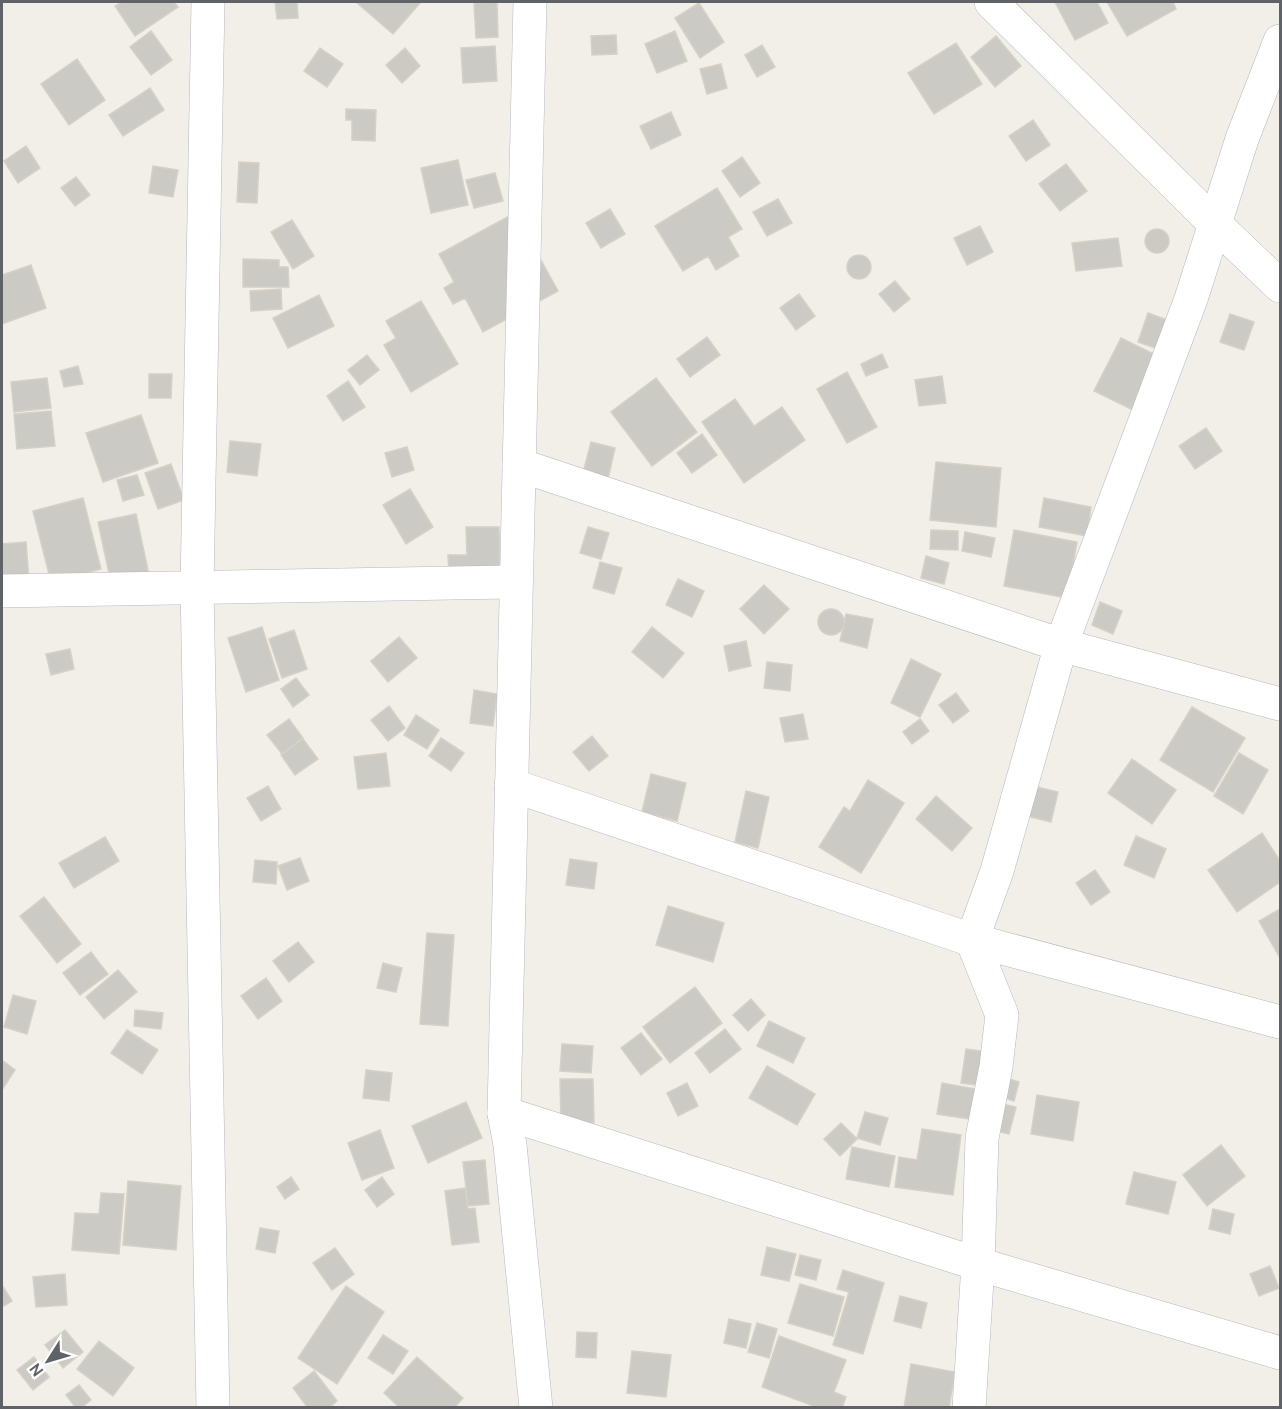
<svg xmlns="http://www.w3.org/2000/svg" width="1282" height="1409" viewBox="0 0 1282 1409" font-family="Cabin,sans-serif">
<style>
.building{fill:#cccac5;stroke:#d6d1c6;stroke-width:1.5}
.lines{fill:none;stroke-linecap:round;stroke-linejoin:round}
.street-casing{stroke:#b5b8bc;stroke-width:34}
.secondary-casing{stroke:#b6babf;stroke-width:34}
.street{stroke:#fff;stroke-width:33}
.secondary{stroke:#fff;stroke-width:33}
</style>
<rect width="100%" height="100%" fill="#f1efe8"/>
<path class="building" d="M122,2h52l4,5 -43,29 -20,-30z
M275,2h22l1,16 -21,1z
M356,2h65l-28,32z
M497,2l1,35 -22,1 -2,-35z
M1055,2h42l11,21 -33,17z
M1107,2h66l3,7 -49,27z
M699,3l25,39 -24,16 -25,-40z
M151,31l21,29 -21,15 -21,-28z
M675,31l12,30 -30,12 -12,-29z
M616,35l1,19 -25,1 -1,-19z
M996,36l25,30 -26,21 -24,-30z
M956,43l26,41 -48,30 -26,-41z
M762,45l13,22 -18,10 -12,-22z
M495,46l2,35 -34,2 -2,-35z
M320,48l23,16 -16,23 -23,-16z
M405,48l15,18 -18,17 -16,-18z
M77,59l28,41 -36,25 -28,-41z
M721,64l6,24 -20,6 -7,-25z
M150,88l14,22 -41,26 -14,-21z
M346,109l30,1 -1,31 -23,-1v-20h-6z
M671,112l10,23 -30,14 -11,-23z
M1033,120l17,25 -24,16 -17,-25z
M26,146l14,22 -22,15 -14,-22z
M742,157l18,26 -20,14 -18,-26z
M458,160l10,45 -37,8 -10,-45z
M239,162l20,1 -2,40 -20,-1z
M1066,164l21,27 -27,20 -21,-27z
M153,166l25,4 -5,27 -24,-4z
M495,173l8,28 -29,7 -8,-28z
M76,177l14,18 -15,11 -14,-18z
M717,188l25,41 -14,8 11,19 -23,14 -8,-14 -25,15 -28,-45z
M778,199l14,24 -25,13 -14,-24z
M610,209l15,25 -24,14 -15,-25z
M515,213l43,78 -75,41 -18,-34 -12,6 -9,-16 10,-6 -15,-28z
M292,220l22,36 -21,13 -22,-37z
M980,226l13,26 -26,13 -13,-27z
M1145 241a12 12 0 1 1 24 0a12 12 0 1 1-24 0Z
M1118,238l4,28 -46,5 -4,-28z
M847 267a12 12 0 1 1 24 0a12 12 0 1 1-24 0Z
M243,259l36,1v7h9l1,20h-46z
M31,265l15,43 -44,16v-49z
M895,281l15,18 -16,13 -15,-18z
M281,289l1,20 -31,2 -1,-20z
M799,294l16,22 -19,14 -16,-22z
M319,295l15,31 -46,22 -15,-30z
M421,301l37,63 -47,28 -27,-47 12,-7 -10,-17z
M1148,313l25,9 -9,29 -26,-9z
M1230,314l24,8 -10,28 -24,-8z
M707,337l13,18 -30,22 -13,-18z
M1121,338l39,19 -27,53 -39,-19z
M882,354l6,13 -22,9 -5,-12z
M367,355l12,15 -19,15 -12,-15z
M78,366l5,18 -19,3 -4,-16z
M847,372l30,55 -30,16 -30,-54z
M149,374h23l-1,24h-22z
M942,376l4,27 -27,3 -4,-26z
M47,378l4,30 -37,4 -3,-30z
M656,378l41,54 -45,34 -41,-54z
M348,381l17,26 -22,14 -16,-25z
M735,399l19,27 28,-19 23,33 -61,43 -42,-61z
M51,411l4,35 -38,3 -3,-35z
M141,415l17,48 -55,19 -17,-49z
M1206,428l16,23 -27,18 -16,-23z
M702,434l15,21 -25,18 -15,-20z
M230,441l31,3 -4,32 -30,-4z
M591,442l24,6 -7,31 -25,-6z
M407,447l7,23 -22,7 -7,-24z
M936,462l65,6 -5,59 -66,-7z
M171,464l13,36 -26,9 -13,-36z
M137,475l7,20 -21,6 -6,-21z
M410,489l23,38 -27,17 -23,-39z
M83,498l18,71 -50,13 -18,-71z
M1044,498l47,9 -4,29 -48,-9z
M136,514l13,61 -38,8 -13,-61z
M466,527h33l1,51 -51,1 -1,-24h19z
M588,527l21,6 -8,26 -21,-6z
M931,530l27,1v19l-28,-1z
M1014,530l63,12 -10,56 -63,-12z
M965,532l30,6 -4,19 -29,-6z
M26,542l3,39 -27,2v-39z
M926,556l23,7 -5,21 -23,-6z
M600,562l22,6 -8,26 -21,-6z
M678,579l26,12 -12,26 -26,-12z
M764,585l25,24 -25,25 -24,-25z
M1100,602l22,9 -9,23 -21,-9z
M818 622a13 13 0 1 1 26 0a13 13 0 1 1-26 0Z
M846,614l27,5 -6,29 -27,-7z
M262,627l17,53 -33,12 -18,-54z
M652,627l32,26 -21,25 -31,-26z
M294,630l13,39 -25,9 -13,-39z
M399,637l18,21 -29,24 -17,-21z
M746,641l5,25 -22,5 -5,-25z
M70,649l4,20 -23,6 -5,-21z
M911,659l30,15 -21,43 -29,-14z
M767,662l25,3 -2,26 -26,-3z
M296,678l13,17 -16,12 -12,-18z
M474,690l23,4 -4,32 -23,-3z
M956,693l13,18 -16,12 -14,-18z
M389,706l16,22 -17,13 -17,-21z
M1192,707l53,31 -32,54 -53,-32z
M803,714l5,25 -23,3 -5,-24z
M416,715l23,15 -12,19 -23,-14z
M289,719l14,19 -21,16 -15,-19z
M920,719l9,12 -17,13 -9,-12z
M592,736l16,20 -19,15 -16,-19z
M441,738l23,15 -13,18 -22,-15z
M303,739l15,20 -23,16 -14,-20z
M386,753l4,33 -32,3 -4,-32z
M1239,753l29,17 -25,44 -29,-18z
M1132,759l44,31 -24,34 -44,-31z
M651,774l35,9 -9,38 -35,-9z
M868,780l36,23 -43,70 -42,-26 25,-40 6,4z
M1029,785l29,7 -7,30 -28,-7z
M268,786l13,23 -20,12 -14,-23z
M746,791l23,6 -11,51 -23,-6z
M936,796l36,32 -20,23 -36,-32z
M1262,833l18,28v21l-43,30 -29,-42z
M1136,836l30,13 -12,29 -30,-13z
M105,837l14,24 -45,27 -15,-25z
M300,858l9,23 -22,9 -9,-24z
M570,859l27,4 -3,26 -28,-4z
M255,860l22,2 -1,22 -23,-2z
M1095,870l15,22 -19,13 -15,-22z
M44,897l37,47 -24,19 -37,-47z
M668,906l56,17 -11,39 -57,-17z
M1280,909v49l-21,-37z
M427,933l27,2 -6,91 -28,-2z
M298,942l16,20 -25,20 -16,-21z
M91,952l17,22 -28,21 -17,-22z
M383,963l19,5 -6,24 -19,-4z
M118,970l19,22 -33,27 -18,-22z
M266,978l16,23 -24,18 -17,-23z
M695,987l27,36 -52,40 -27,-36z
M13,995l23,6 -9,33 -23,-7z
M751,999l14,16 -17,16 -15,-16z
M135,1010l28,3 -2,16 -27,-3z
M769,1021l36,17 -12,25 -36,-17z
M725,1029l16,20 -31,24 -15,-20z
M127,1030l31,20 -16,24 -31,-21z
M641,1033l21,26 -21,16 -20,-27z
M562,1044l31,2 -2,27 -31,-2z
M966,1049l28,4 -4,34 -29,-4z
M2,1060l13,10 -13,20z
M767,1066l48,28 -18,31 -48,-27z
M366,1070l26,3 -3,28 -26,-3z
M1000,1076l19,6 -5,19 -19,-6z
M560,1079h33l1,44h-33z
M687,1083l11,23 -20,10 -11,-23z
M942,1083l45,8 -5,30 -45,-7z
M1037,1095l42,7 -6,39 -42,-7z
M466,1102l16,36 -54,25 -16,-37z
M998,1103l18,4 -7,27 -19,-5z
M865,1112l23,6 -8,27 -23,-7z
M841,1123l16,16 -17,17 -16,-17z
M922,1129l39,6 -8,60 -58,-8 4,-30 18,3z
M380,1130l14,38 -32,12 -14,-37z
M1221,1145l24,31 -38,30 -24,-31z
M852,1147l43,9 -6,31 -43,-8z
M485,1160l4,44 -21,2 -5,-44z
M1134,1172l42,10 -8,32 -42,-10z
M291,1177l8,12 -14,10 -8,-12z
M382,1177l12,17 -17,13 -12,-17z
M128,1181l53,5 -5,64 -53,-5z
M465,1188l3,21 7,-1 4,34 -27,3 -7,-54z
M101,1193l23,1 -5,60 -47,-4 3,-37 24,1z
M1213,1209l21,5 -4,20 -21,-5z
M260,1228l19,3 -4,22 -19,-4z
M767,1247l29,7 -7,27 -28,-6z
M335,1248l19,26 -22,16 -19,-27z
M800,1255l21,5 -5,20 -21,-5z
M1270,1266l9,22 -20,8 -9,-22z
M843,1270l41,13 -21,71 -30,-9 16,-53 -12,-3z
M65,1274l2,31 -31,2 -3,-30z
M800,1284l44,13 -11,39 -45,-13z
M2,1285l10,16 -10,6z
M346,1286l38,26 -47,72 -39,-26z
M900,1296l27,7 -6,25 -27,-7z
M729,1319l22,5 -5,24 -22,-5z
M757,1323l20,6 -8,29 -21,-6z
M65,1330l18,22 -20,16 -18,-23z
M577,1332l20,1 -1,25 -20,-1z
M383,1335l25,16 -15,23 -25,-16z
M779,1336l67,24 -12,32 12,5 -4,11h-23l-57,-21z
M99,1341l35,27 -21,28 -36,-27z
M632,1351l39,4 -5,42 -39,-4z
M34,1357l15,20 -16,13 -16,-20z
M417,1357l46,41 -9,10h-54l-16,-15z
M911,1364l44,8 -6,36h-45z
M314,1371l23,30 -8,7h-21l-15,-20z
M79,1385l12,15 -10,8h-5l-10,-13z"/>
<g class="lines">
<g class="street-casing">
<path id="street" d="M208,2l-11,586 16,820
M991,2l224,222 65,62
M519,465l542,180 219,59
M2,591l514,-9
M511,785l461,155 308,82
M504,1113l474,151 302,89
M969,1408l9,-144 4,-126 14,-71 6,-52 -30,-75 25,-69 64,-226 130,-346 51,-160 38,-98"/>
</g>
<g class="secondary-casing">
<path id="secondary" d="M530,2l-26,1111 6,32 26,263"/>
</g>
<use href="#street" class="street"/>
<use href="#secondary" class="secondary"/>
</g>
<rect width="1282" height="1409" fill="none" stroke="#5f6368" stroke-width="6"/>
<g transform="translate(48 1361) rotate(233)" stroke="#ffffff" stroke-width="4.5" paint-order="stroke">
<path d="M0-4.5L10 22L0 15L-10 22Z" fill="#5f6368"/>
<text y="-9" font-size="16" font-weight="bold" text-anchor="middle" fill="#5f6368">N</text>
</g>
</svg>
